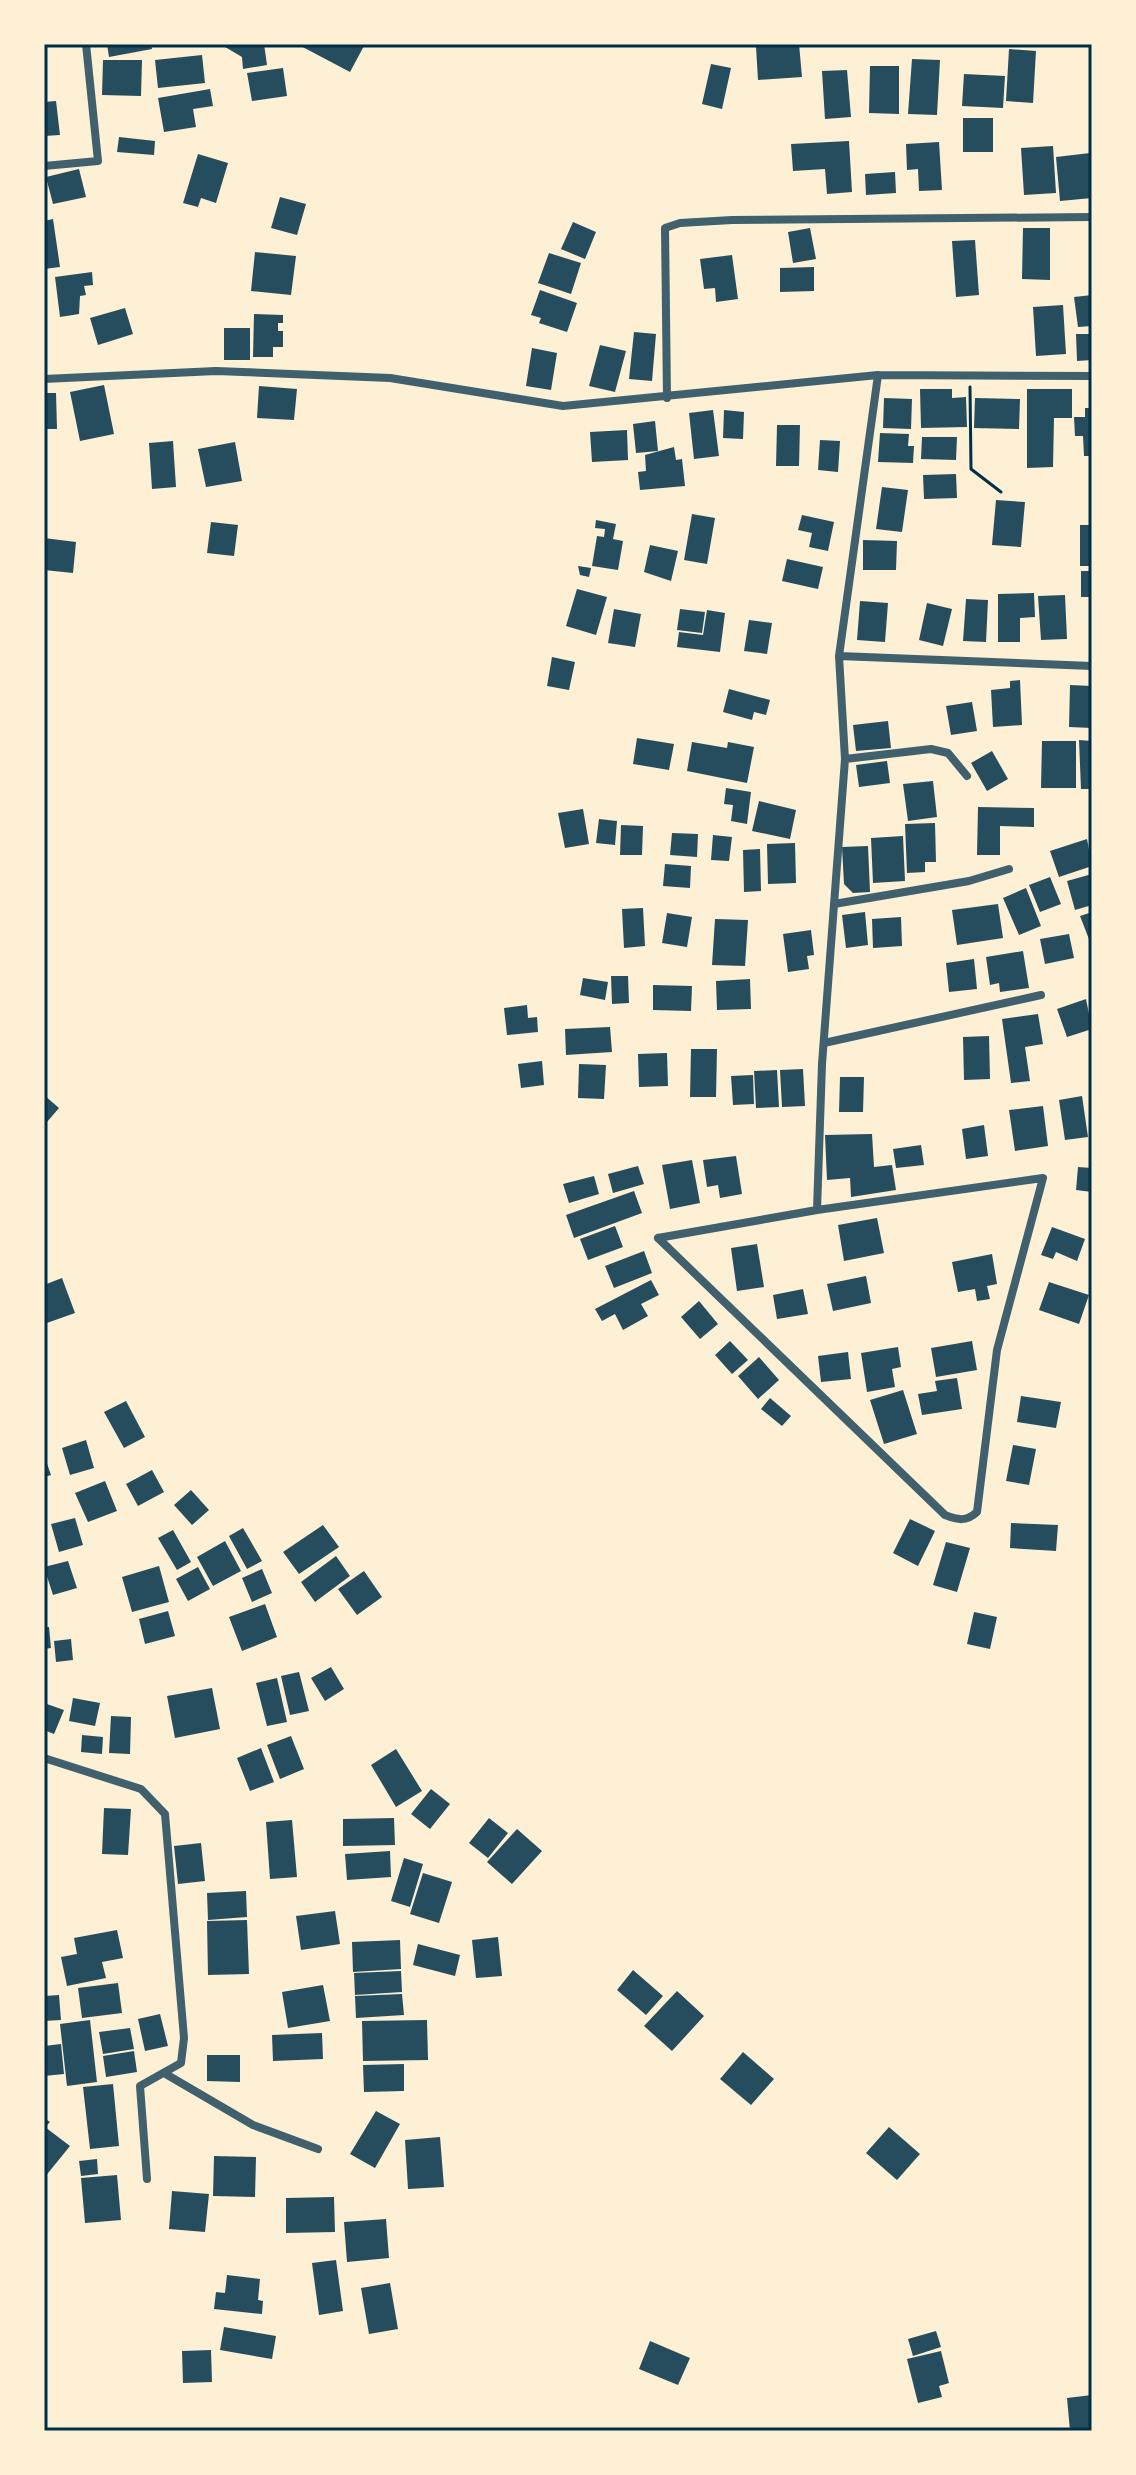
<svg xmlns="http://www.w3.org/2000/svg" width="1136" height="2475" viewBox="0 0 1136 2475" font-family="'Fira Sans',sans-serif">
<style>
.building{fill:#264d5e}
.lines{fill:none;stroke-linecap:round;stroke-linejoin:round}
.path{stroke:#003049;stroke-width:3}
.minor{stroke:#3f606c;stroke-width:8}
.neatline{fill:none;stroke:#003049;stroke-width:3}
</style>
<rect width="100%" height="100%" fill="#fdf0d5"/>
<path class="building" d="M107,44h44l1,5 -43,8z
M220,44h44l3,21 -24,4 -1,-12z
M297,44h68l-15,28z
M799,44l3,33 -44,3 -2,-33z
M1009,49l27,2 -3,52 -27,-2z
M202,55l3,28 -47,5 -3,-28z
M912,59l28,1 -3,55 -29,-1z
M103,60h39l-1,36 -39,-1z
M711,64l20,4 -9,41 -20,-5z
M870,66h29v48l-30,-1z
M283,68l4,28 -35,5 -5,-28z
M847,70l4,47 -26,2 -3,-48z
M964,74l41,2 -2,32 -41,-2z
M210,89l3,17 -20,3 3,18 -32,5 -6,-34z
M56,101l4,34 -16,1v-34z
M963,118h30v34h-30z
M119,137l36,4 -1,14 -37,-3z
M849,141l3,51 -25,2 -2,-25 -32,2 -2,-27z
M939,142l3,48 -23,1 -1,-22 -11,1 -1,-26z
M1053,146l3,47 -32,2 -3,-47z
M1090,153l2,45 -32,3 -4,-44z
M198,154l30,9 -12,40 -15,-5 -3,9 -15,-4z
M79,169l7,28 -33,7 -7,-27z
M895,172l1,21 -30,2 -1,-21z
M280,197l26,7 -9,31 -26,-7z
M53,219l7,48 -16,2v-48z
M573,222l23,10 -11,27 -24,-10z
M810,228l6,31 -23,4 -5,-31z
M1023,228h27v52l-28,-1z
M975,240l4,55 -23,2 -4,-56z
M255,252l41,4 -5,39 -40,-4z
M549,253l32,10 -10,31 -33,-11z
M732,255l6,44 -22,3 -1,-14 -11,1 -4,-30z
M814,267v24l-34,1v-24z
M92,272l1,13 -9,1 2,9 -6,1 -1,18 -19,3 -5,-40z
M540,290l37,13 -10,29 -28,-9 2,-5 -10,-3z
M1092,295v31l-14,1 -4,-30z
M1063,305l3,49 -30,2 -3,-49z
M125,308l8,26 -35,11 -8,-27z
M254,314l29,1v8h-5v8h5v16h-10v10h-20z
M224,328h26v32h-26z
M634,332l22,2 -4,47 -23,-2z
M1076,334h16v26l-15,1z
M600,345l26,6 -11,41 -26,-6z
M532,348l25,5 -6,37 -25,-4z
M104,385l10,49 -34,7 -10,-49z
M259,386l38,3 -3,31 -37,-2z
M920,389h32v9l14,-1 1,30 -46,1z
M1027,389h45v29h-18l-1,49 -26,1z
M44,393h12l1,36h-13z
M884,398l28,1 -1,30 -28,-1z
M975,398l45,1 -1,30 -45,-1z
M1085,408h7v48h-8l-1,-20h-8l-1,-19h11z
M713,410l6,46 -25,3 -5,-46z
M724,410l20,2 -1,27 -20,-1z
M655,421l3,30 -22,2 -3,-29z
M777,425h23l-1,41h-23z
M627,430l1,30 -36,2 -2,-30z
M880,433l29,1 -1,12h6l-1,17 -35,-1z
M922,437h35l-1,23 -35,-1z
M820,440l20,1 -2,31 -20,-2z
M173,441l3,46 -24,2 -3,-46z
M235,442l7,39 -36,6 -8,-38z
M674,447l2,13 6,-1 3,27 -45,4 -2,-18 8,-1 -1,-16z
M956,474l1,24 -33,1 -1,-24z
M882,487l26,3 -6,42 -26,-3z
M996,500l29,2 -4,45 -29,-2z
M692,514l23,4 -8,46 -23,-4z
M802,515l32,7 -6,29 -19,-4 3,-14 -14,-3z
M596,520l20,4 -3,15 10,2 -5,29 -26,-4 5,-30 7,1 1,-8 -10,-1z
M211,522l27,3 -4,31 -27,-3z
M1080,525h12v41h-12z
M44,538l32,4 -3,31 -29,-3z
M863,540l34,1 -1,29h-33z
M650,545l28,6 -7,30 -27,-9z
M787,559l36,8 -5,22 -36,-8z
M578,566l13,2 -2,9 -9,-2z
M1081,571h11v26h-11z
M577,589l30,8 -11,38 -30,-9z
M1034,593l1,24 -15,1v24h-22v-48z
M1065,595l2,44 -26,1 -3,-44z
M966,599l22,1 -2,42 -23,-1z
M860,601l28,2 -3,39 -28,-2z
M927,603l25,6 -9,37 -24,-6z
M614,609l27,5 -6,33 -27,-4z
M680,609l25,3 -3,21 -25,-3z
M707,610l18,3 -5,39 -43,-5 2,-15 24,3z
M749,620l23,3 -5,31 -23,-3z
M552,657l23,5 -6,28 -22,-4z
M1020,680l2,45 -29,2 -2,-37 19,-2v-7z
M1070,685l22,1v42l-23,-1z
M729,689l41,11 -4,15 -12,-3 -2,8 -29,-8z
M972,702l5,29 -26,4 -5,-29z
M888,721l3,27 -35,3 -3,-26z
M637,738l37,6 -5,26 -36,-6z
M1079,740l13,1v48h-11z
M1042,741h34v47h-35z
M692,742l35,6 1,-6 26,5 -7,36 -60,-12z
M992,751l16,28 -21,12 -16,-28z
M887,761l3,22 -31,4 -3,-22z
M933,781l4,36 -29,4 -5,-37z
M726,788l25,4 -4,32 -16,-3 2,-16 -9,-1z
M759,801l37,9 -6,29 -38,-8z
M978,807l56,1v19l-34,-1v29h-23z
M583,809l6,35 -24,4 -7,-35z
M599,819l18,2 -2,24 -19,-2z
M935,823l1,39h-11v10l-18,1 -2,-49z
M621,825l22,1 -1,29h-22z
M672,833l26,1 -1,23 -27,-2z
M713,835l19,2 -3,24 -18,-1z
M903,836l2,45 -32,2 -2,-45z
M1087,839l5,27 -33,11 -9,-26z
M795,843l1,40 -28,1 -1,-40z
M868,846l2,46 -17,1 -9,-9 -2,-37z
M760,849l1,42 -17,1 -1,-42z
M665,864l26,2 -1,22 -27,-2z
M1092,874v31l-17,5 -8,-29z
M1050,877l11,27 -21,8 -11,-27z
M1026,888l15,38 -22,9 -16,-37z
M998,904l5,34 -46,7 -5,-35z
M643,908l2,38 -21,2 -2,-39z
M865,912l3,33 -22,3 -4,-33z
M1092,912v35l-12,-31z
M667,913l25,4 -5,30 -25,-4z
M901,917l1,29 -29,2 -1,-29z
M715,919l33,1 -3,46 -33,-1z
M811,930l3,25 -7,1 2,13 -21,3 -5,-38z
M1069,934l5,24 -29,6 -5,-25z
M1023,951l6,37 -29,4 -1,-9 -9,2 -4,-28z
M974,959l3,30 -28,3 -3,-29z
M611,976h17l1,27 -17,1z
M583,978l25,4 -3,18 -25,-5z
M750,979l1,30 -34,1 -1,-29z
M653,985l39,1 -1,25 -38,-1z
M1086,999l6,30 -25,8 -10,-28z
M527,1005l1,13 9,-1 1,15 -31,3 -3,-27z
M1038,1014l5,30 -18,3 5,34 -19,2 -9,-64z
M610,1027l2,25 -46,3 -1,-26z
M989,1036l1,43 -26,1 -1,-43z
M691,1049h26l-1,48h-26z
M667,1053l1,33 -29,1 -1,-33z
M542,1061l2,24 -23,3 -3,-24z
M579,1064l27,1 -2,34 -26,-1z
M803,1069l2,37 -23,1 -2,-37z
M777,1070l2,37 -23,1 -2,-37z
M753,1075l1,29 -21,1 -2,-29z
M840,1077h24l-1,35h-24z
M44,1095l15,13 -12,14 -3,-2z
M1082,1096l6,41 -23,3 -6,-40z
M1043,1106l5,40 -33,5 -6,-41z
M984,1125l4,31 -22,3 -4,-30z
M872,1134l2,33 18,-2 4,25 -45,7 -1,-19 -23,2 -2,-45z
M921,1145l3,20 -28,3 -3,-19z
M736,1156l6,38 -22,4 -2,-13 -11,2 -4,-27z
M692,1160l8,43 -30,6 -8,-44z
M638,1166l6,18 -31,9 -5,-19z
M1078,1167l14,1v24l-16,-2z
M594,1176l5,18 -30,9 -6,-19z
M634,1191l8,22 -68,25 -8,-23z
M877,1218l7,35 -40,8 -6,-36z
M615,1226l8,21 -35,13 -8,-21z
M1052,1227l33,12 -8,22 -21,-9 -3,7 -12,-4z
M757,1244l7,43 -27,4 -6,-43z
M644,1251l8,22 -38,15 -9,-22z
M992,1254l5,30 -10,2 3,13 -13,2 -2,-12 -17,3 -6,-30z
M866,1276l5,27 -38,8 -6,-27z
M62,1278l13,35 -31,11v-39z
M651,1280l8,15 -18,9 7,12 -25,14 -8,-16 -13,7 -7,-12z
M1049,1282l40,13 -10,29 -40,-14z
M803,1289l5,25 -31,5 -4,-24z
M699,1301l19,23 -18,15 -19,-22z
M730,1341l18,19 -16,14 -17,-19z
M972,1341l5,29 -41,7 -5,-29z
M898,1347l3,20 -9,2 3,18 -28,5 -6,-39z
M848,1352l3,27 -30,3 -3,-26z
M759,1357l20,23 -21,19 -20,-23z
M957,1378l5,31 -40,6 -4,-21 19,-3 -2,-10z
M903,1390l14,44 -33,10 -14,-44z
M1021,1396l40,6 -5,26 -39,-6z
M770,1398l21,18 -9,10 -21,-17z
M126,1401l19,36 -21,11 -20,-36z
M86,1440l8,28 -24,7 -8,-27z
M1013,1445l23,4 -7,36 -23,-4z
M44,1455l7,20 -7,2z
M152,1470l12,22 -26,14 -12,-22z
M105,1481l12,30 -29,11 -13,-29z
M191,1490l18,20 -17,15 -18,-20z
M75,1518l8,27 -24,7 -8,-28z
M910,1519l25,12 -17,35 -25,-13z
M1011,1523l47,2 -2,26 -46,-3z
M323,1525l16,22 -40,27 -16,-22z
M243,1528l19,33 -15,8 -18,-33z
M173,1530l18,32 -14,8 -19,-32z
M225,1541l16,30 -28,15 -16,-29z
M946,1542l24,6 -13,44 -24,-7z
M336,1556l14,20 -35,26 -14,-20z
M68,1561l9,27 -24,7 -9,-28z
M159,1566l10,36 -37,10 -10,-35z
M198,1567l12,22 -22,12 -12,-22z
M262,1569l10,24 -20,9 -10,-24z
M364,1571l18,26 -25,18 -19,-26z
M265,1604l12,33 -35,14 -13,-34z
M168,1611l7,25 -30,8 -6,-25z
M974,1612l23,5 -7,32 -23,-5z
M44,1627h5l2,21 -7,1z
M71,1639l2,21 -17,2 -2,-21z
M331,1667l13,22 -19,12 -14,-23z
M299,1672l10,39 -19,4 -9,-39z
M277,1678l10,44 -20,4 -11,-43z
M212,1688l8,41 -45,9 -8,-42z
M73,1698l27,5 -5,23 -26,-5z
M44,1703l20,7 -10,24 -10,-4z
M111,1716l20,1 -1,37 -21,-1z
M82,1735l21,2 -1,17 -21,-2z
M291,1736l13,33 -24,10 -13,-34z
M261,1748l13,34 -24,9 -13,-33z
M396,1749l26,42 -26,16 -25,-42z
M431,1789l19,15 -20,25 -19,-15z
M104,1808l27,1 -3,46 -26,-1z
M394,1818l1,27 -52,1v-27z
M489,1818l19,15 -20,25 -19,-15z
M292,1820l5,57 -27,2 -4,-57z
M517,1829l25,22 -30,33 -25,-22z
M201,1843l4,38 -27,3 -4,-38z
M390,1851l1,26 -44,3 -2,-26z
M404,1858l19,6 -13,43 -19,-6z
M423,1873l29,9 -13,41 -29,-9z
M246,1891l1,26 -39,3 -1,-27z
M335,1911l5,33 -39,6 -5,-34z
M247,1920l2,54 -41,1 -1,-54z
M117,1930l6,28 -21,4 4,16 -39,8 -6,-29 16,-3 -3,-16z
M498,1937l4,39 -26,2 -4,-38z
M400,1940l1,29 -48,3 -1,-30z
M418,1944l42,11 -5,21 -42,-11z
M633,1970l30,26 -17,19 -29,-25z
M401,1971l1,21 -47,3 -1,-22z
M118,1983l4,30 -40,5 -4,-30z
M323,1985l7,36 -42,7 -6,-36z
M677,1991l27,25 -32,35 -28,-25z
M402,1994l2,21 -48,3 -1,-22z
M59,1995l2,25 -17,1v-25z
M160,2014l8,32 -23,5 -7,-32z
M90,2020l7,62 -30,4 -7,-62z
M427,2020l1,40 -65,1 -1,-40z
M130,2028l4,21 -31,5 -4,-22z
M322,2033l1,26 -50,2 -1,-26z
M61,2044l3,30 -20,2v-30z
M134,2051l3,21 -31,5 -3,-21z
M743,2052l31,27 -23,26 -31,-26z
M207,2055h33v27l-33,-1z
M404,2064v27l-40,1 -1,-27z
M113,2084l6,62 -29,3 -7,-62z
M376,2111l24,13 -25,44 -25,-14z
M44,2118l6,4 -5,5 25,19 -26,32z
M889,2127l31,27 -23,26 -31,-27z
M440,2137l4,50 -36,2 -3,-49z
M214,2156l42,1 -1,40 -42,-1z
M97,2159l1,15 -17,2 -2,-15z
M117,2175l4,45 -36,3 -4,-45z
M172,2191l37,3 -4,38 -36,-3z
M334,2197l1,35 -49,1v-35z
M386,2219l3,39 -42,4 -3,-40z
M336,2260l7,51 -24,4 -7,-52z
M227,2275l33,4 -2,21 5,1 -1,13 -48,-5 2,-17 9,1z
M390,2283l8,46 -29,5 -8,-46z
M224,2327l52,9 -4,23 -52,-9z
M936,2331l5,16 -28,9 -5,-17z
M650,2341l40,17 -12,27 -39,-16z
M211,2350l1,32 -29,1 -1,-32z
M941,2351l8,32 -10,3 3,11 -24,6 -11,-44z
M1092,2395v36h-22l-3,-33z"/>
<g class="lines">
<path class="path" d="M970,387l1,82 30,23"/>
<path class="minor" d="M44,166l54,-5 -12,-117
M44,379l172,-8 174,7 173,28 315,-31
M667,398l-2,-170 15,-5 52,-3 360,-3
M839,656l253,10
M845,759l86,-10 17,4 19,23
M834,904l135,-23 40,-12
M824,1043l217,-48
M658,1238l159,-28 5,-146 23,-305 -6,-103 39,-281 214,1
M658,1238l287,277c13,5 21,7 32,-3l20,-162 46,-172 -226,32
M44,1758l97,31 24,25 19,224 -3,25 -41,23 7,93
M164,2073l89,52 65,24"/>
</g>
<rect width="1136" height="2475" fill="none" stroke="#fdf0d5" stroke-width="92"/>
<rect x="46" y="46" width="1044" height="2383" class="neatline"/>
</svg>
